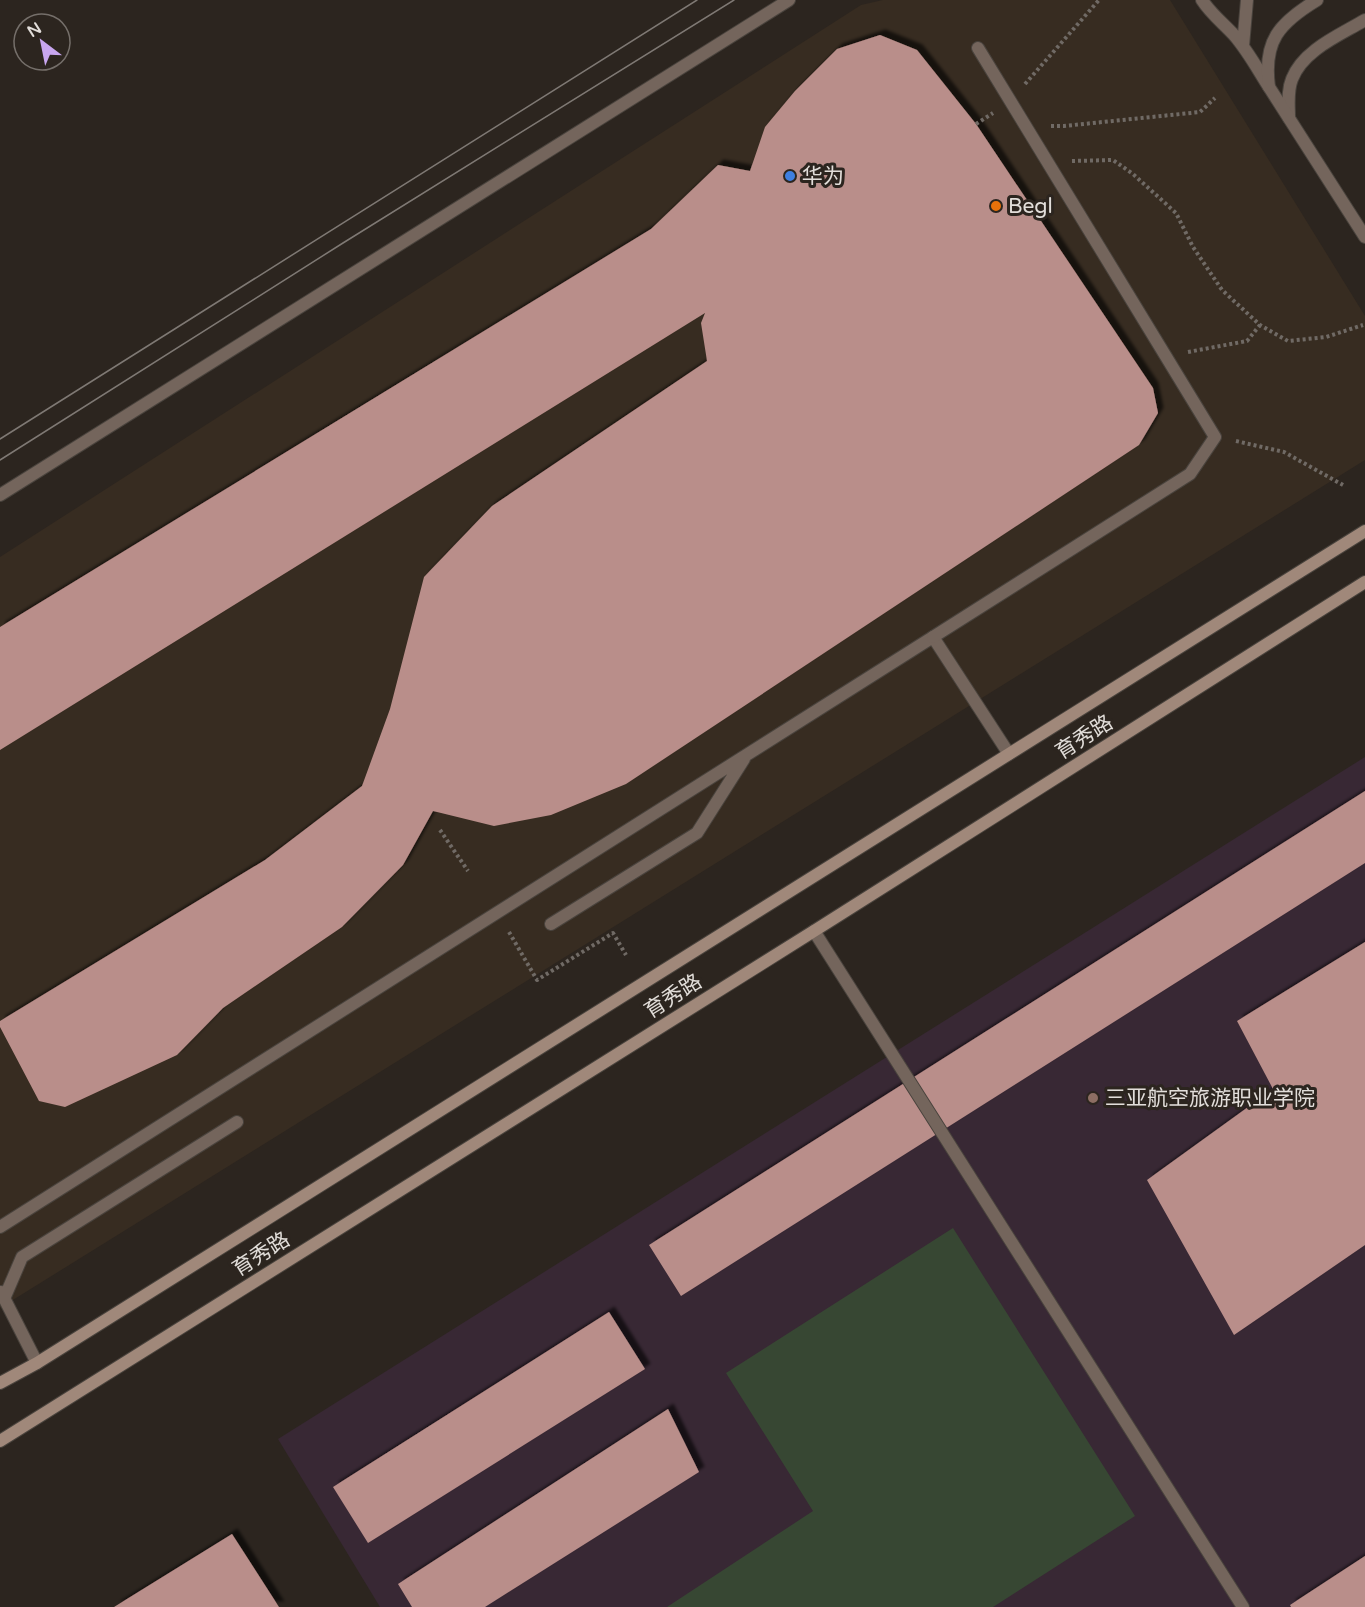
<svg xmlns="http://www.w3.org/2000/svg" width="1365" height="1607" viewBox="0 0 1365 1607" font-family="'Varela Round','Noto Sans SC',sans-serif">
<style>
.built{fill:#372c21}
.education{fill:#382834}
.green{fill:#374733}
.building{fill:#b98e8a;filter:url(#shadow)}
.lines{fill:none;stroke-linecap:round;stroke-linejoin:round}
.service-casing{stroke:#49433d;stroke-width:14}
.pedestrian-casing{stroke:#49433d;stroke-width:14}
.minor-casing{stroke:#49433d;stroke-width:14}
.tertiary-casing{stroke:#49433d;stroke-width:14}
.secondary-casing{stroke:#49433d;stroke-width:14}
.path{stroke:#706a65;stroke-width:4;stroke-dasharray:3 3;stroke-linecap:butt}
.service{stroke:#74655c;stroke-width:12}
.pedestrian{stroke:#74655c;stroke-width:12}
.minor{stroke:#74655c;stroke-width:12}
.tertiary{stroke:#74655c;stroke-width:12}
.secondary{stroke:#a0887a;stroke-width:12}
.tram{stroke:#7f7974;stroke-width:1.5}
.shop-dot{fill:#3f7fe0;stroke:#2c251f;stroke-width:2}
.food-dot{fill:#e8710a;stroke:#2c251f;stroke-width:2}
.education-dot{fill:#8d6e63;stroke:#2c251f;stroke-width:2}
.labels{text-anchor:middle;stroke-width:6;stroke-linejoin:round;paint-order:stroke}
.poi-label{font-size:21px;fill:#e2deda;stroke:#2c251f;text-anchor:start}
.street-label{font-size:21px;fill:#e2deda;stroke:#2c251f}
</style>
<defs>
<filter id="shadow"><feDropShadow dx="5.5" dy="-5.5" stdDeviation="1.5" flood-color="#0009"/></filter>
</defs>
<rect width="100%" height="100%" fill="#2c251f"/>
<path class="built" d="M883,0h287l195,316v144l-1365,848v-751l861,-552z"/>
<path class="education" d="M1365,757v850h-985l-102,-168z"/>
<path class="green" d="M953,1228l182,288 -142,91h-326l146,-96 -87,-138z"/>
<path class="building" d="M880,35l37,15 59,74 177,264 5,25 -19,32 -513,339 -75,31 -57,11 -61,-15 -30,54 -61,62 -119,81 -46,47 -112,52 -26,-6 -39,-74v-6l265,-161 97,-74 28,-77 34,-132 68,-71 215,-145 -6,-38 4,-10 -705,437v-123l651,-398 67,-64 32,6 15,-44 30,-36 42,-42z
M1365,791v72l-684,433 -32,-51z
M1365,942v303l-131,90 -87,-155 126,-91 -36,-68z
M609,1312l36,57 -277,174 -35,-56z
M668,1409l31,63 -214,135h-73l-14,-23z
M232,1534l47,73h-165z
M1365,1556v51h-74l-1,-2z"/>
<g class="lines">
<g class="service-casing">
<path id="service" d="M1202,0c9,14 21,23 32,35 14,16 24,35 35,52
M1243,46l4,-46
M1289,118c0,-13 -2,-27 3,-39 11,-29 48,-44 73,-59
M0,495l789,-495
M551,924l146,-91 47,-74
M0,1227l933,-590 76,117
M1,1292l36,71
M4,1299l18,-42 215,-135"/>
</g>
<g class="pedestrian-casing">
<path id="pedestrian" d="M933,637l257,-163 25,-37 -237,-389"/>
</g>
<g class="minor-casing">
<path id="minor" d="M814,931l429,676"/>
</g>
<g class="tertiary-casing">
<path id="tertiary" d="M1317,0c-38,23 -54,41 -48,87l96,150"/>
</g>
<g class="secondary-casing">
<path id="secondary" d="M0,1383l37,-20 1328,-832
M0,1441l814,-510 551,-349"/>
</g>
<path class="path" d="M1025,84l74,-84
M976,124l17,-11
M1051,126h13l136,-14 15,-14
M1072,161l41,-1 20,14 43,39 17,34 29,43 38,35 28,16 38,-4 37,-12
M1188,352l59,-11 13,-16
M1236,441l48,11 59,33
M440,830l28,41
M509,932l28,48 76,-47 13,22"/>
<use href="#service" class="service"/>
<use href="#pedestrian" class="pedestrian"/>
<use href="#minor" class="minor"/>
<use href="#tertiary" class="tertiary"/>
<use href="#secondary" class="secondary"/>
<path class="tram" d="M0,439l697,-439
M0,460l343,-217 391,-243"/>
</g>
<circle class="shop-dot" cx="790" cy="176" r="6"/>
<circle class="food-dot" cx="996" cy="206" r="6"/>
<circle class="education-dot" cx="1093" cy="1098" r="6"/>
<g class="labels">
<g class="poi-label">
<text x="802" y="183">华为</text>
<text x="1008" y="213">Begl</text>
<text x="1105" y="1105">三亚航空旅游职业学院</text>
</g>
<g class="street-label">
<text transform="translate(1084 737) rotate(-32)" y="7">育秀路</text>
<text transform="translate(673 996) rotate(-32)" y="7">育秀路</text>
<text transform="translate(261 1254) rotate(-32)" y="7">育秀路</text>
</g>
</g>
<g transform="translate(42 42) rotate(328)"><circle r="28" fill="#2c251f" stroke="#756f6a" stroke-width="1.5"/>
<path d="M0-4.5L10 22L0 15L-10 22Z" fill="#c8a6ef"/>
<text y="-9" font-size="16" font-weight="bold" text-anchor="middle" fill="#e2deda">N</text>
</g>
</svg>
